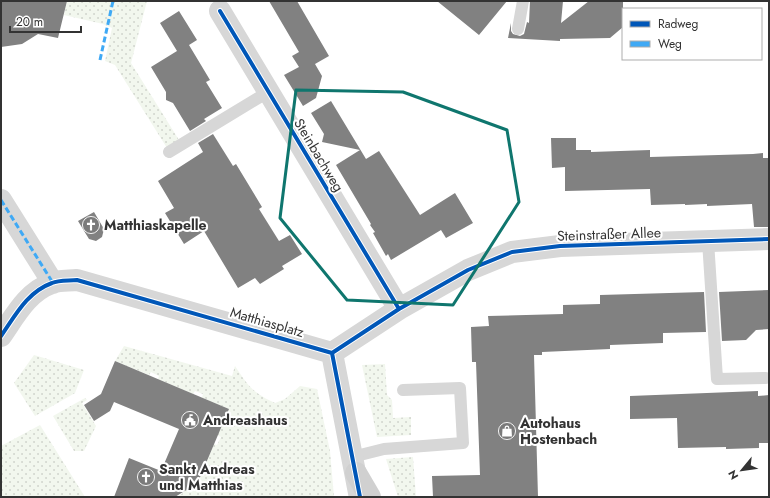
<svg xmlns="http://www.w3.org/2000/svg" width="770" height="498" viewBox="0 0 770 498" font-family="Jost,sans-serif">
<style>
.grass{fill:url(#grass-dots)}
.building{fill:#818181}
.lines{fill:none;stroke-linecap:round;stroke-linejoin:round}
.service{stroke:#d7d7d7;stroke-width:12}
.minor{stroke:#d7d7d7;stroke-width:22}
.secondary{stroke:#d0d0d0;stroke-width:22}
.quiet{stroke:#3fa9f5;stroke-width:3;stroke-dasharray:6 3;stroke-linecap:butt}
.cycleway-casing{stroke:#fff;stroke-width:6}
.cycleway{stroke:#0057b8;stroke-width:4}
.marked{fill:none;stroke:#0f766e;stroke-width:3;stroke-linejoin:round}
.labels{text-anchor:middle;stroke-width:4;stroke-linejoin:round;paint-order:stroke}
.street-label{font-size:14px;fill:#333;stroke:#fff}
.poi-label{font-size:14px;font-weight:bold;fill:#333;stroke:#fff;text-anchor:start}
</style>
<defs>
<pattern id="grass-dots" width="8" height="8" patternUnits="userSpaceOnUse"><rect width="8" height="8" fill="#f2f7ee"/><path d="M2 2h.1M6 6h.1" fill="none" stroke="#d0d4cd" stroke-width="1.8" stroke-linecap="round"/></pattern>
</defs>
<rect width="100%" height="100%" fill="#fff"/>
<path class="grass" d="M67,1h80l-16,62 48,77 -12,8 -52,-83 -10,-4 7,-33 -9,-4 -39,-9z
M124,346l108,30 3,-10c14,21 17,26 40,37l10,-4 15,-13 17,3 13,62 4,46h-159l8,-4 3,-8 13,4 3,-8 -3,-2 15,-35 3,1 4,-8 -4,-2 12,-26 -27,-11 1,-4 -8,-3 -2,3 -35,-15 1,-3 -8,-4 -2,3 -34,-14z
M34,355l50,15 -9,23 -40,23 -21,-33z
M385,364l2,31 5,5 1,18 18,-1v18l-34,2 -15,-72z
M85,398l2,2 -5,3 14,23 -12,25h-10l-21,-35z
M40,425l45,72h-84v-51z
M413,457l3,40h-18l-12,-38z"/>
<path class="building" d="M1,1h66l-9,37 -20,-4 -16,10 -21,3z
M269,1h28l32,55 -14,8 7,12 -6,22 -13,8 -19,-31 15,-8 -7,-11 7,-4z
M437,1h70l-28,34z
M530,1h33l-2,22 28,-22h34v26l-13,11 -50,1v2l-52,-3 3,-15v8l2,3 7,2 4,-2 3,-12 2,1z
M179,11l18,29 -8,5 21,35 -4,2 16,26 -18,11 2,2 -16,10 -17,-28 -7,-3v-8l-15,-25 26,-16 -17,-28z
M331,101l35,58 13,-8 41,64 35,-22 18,30 -27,15 -5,-8 -50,30 -3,-6 -2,2 -13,-23 2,-1 -5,-7 1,-1 -35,-59 24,-15 -38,-8 2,-8 -13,-21z
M213,134l20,32 3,-2 26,43 -3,2 20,32 11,-6 12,19 -20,12 2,3 -24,15 -5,-6 -17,10 -34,-57 -20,13 -19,-31 9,-5 -16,-27 45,-29 -5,-9z
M551,138h25v12h15v2l59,-2v7l103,-3 10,-1v5h6v69h-15l-2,-23 -45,2v-2l-22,1v-1l-34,1 -1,-16 -85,2v-24l-13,1z
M94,212l10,17 -2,8 -6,4 -7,-2 -11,-18z
M769,290v39l-13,1 -10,10 -24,1 -3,-49z
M704,292l2,40 -43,1v10l-53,2v4l-68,3v3h-8l4,142h-105l-1,-21 48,-1 -4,-113h-4l-1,-35 18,-1 -1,-10 75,-2v-9l37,-1v-9z
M115,361l114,48 -34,80 -4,-2 -16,10h-61l15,-39 32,13 18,-42 -65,-27 -4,9 -16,10 -10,-16 17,-11z
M758,391v5l11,-1v48h-10v5l-33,1v-2l-48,1 -1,-30 -47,1v-23z"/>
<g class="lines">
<path class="service" d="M518,29l5,-28
M169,152l99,-60
M708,241l9,138 49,-1
M352,457l32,-8 79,-6 -3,-55 -57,2"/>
<path class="minor" d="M220,11l179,298
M1,200l52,83
M1,336c14,-20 26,-44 51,-53 7,-3 17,-2 25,-3l255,73 27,140
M332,353l67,-44 69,-39 44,-18 48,-6 209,-7"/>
<path class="secondary" d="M356,473l14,24"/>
<path class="quiet" d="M100,60l13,-59
M1,200l52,83 3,-1"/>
<g class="cycleway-casing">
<path id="cycleway" d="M220,11l179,298
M1,336c14,-20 26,-44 51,-53 7,-3 17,-2 25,-3l255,73 28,144
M332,353l67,-44 69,-39 44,-18 48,-6 209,-7"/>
</g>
<use href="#cycleway" class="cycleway"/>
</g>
<path class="marked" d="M296,90l107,2 104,38 12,72 -66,103 -106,-5 -67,-82z"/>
<defs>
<g id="church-disc" transform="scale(0.9)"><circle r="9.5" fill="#7a7a7a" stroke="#fff"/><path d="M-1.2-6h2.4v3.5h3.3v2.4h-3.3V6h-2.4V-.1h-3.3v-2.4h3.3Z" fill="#fff"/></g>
<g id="civic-disc" transform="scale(0.9)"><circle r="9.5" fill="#7a7a7a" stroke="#fff"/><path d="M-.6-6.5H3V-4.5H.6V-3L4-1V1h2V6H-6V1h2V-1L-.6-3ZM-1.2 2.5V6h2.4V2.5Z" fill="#fff"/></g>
<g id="shop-disc" transform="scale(0.9)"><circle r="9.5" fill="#7a7a7a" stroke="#fff"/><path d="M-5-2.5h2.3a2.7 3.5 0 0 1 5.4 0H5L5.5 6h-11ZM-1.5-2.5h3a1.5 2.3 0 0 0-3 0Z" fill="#fff"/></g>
</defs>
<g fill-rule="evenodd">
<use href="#church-disc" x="91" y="225"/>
<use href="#civic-disc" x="190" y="420"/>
<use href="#shop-disc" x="507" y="431"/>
<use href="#church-disc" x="146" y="477"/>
</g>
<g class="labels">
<g class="street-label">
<text transform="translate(319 155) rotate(59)" y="5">Steinbachweg</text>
<text transform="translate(609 234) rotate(-2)" y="5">Steinstraßer Allee</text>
<text transform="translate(267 322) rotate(16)" y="5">Matthiasplatz</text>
</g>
<g class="poi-label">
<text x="104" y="230">Matthiaskapelle</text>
<text x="203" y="425">Andreashaus</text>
<text x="520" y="428">Autohaus<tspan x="520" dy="16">Hostenbach</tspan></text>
<text x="159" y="474">Sankt Andreas<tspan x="159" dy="16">und Matthias</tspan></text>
</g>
</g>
<rect width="770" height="498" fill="none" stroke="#333333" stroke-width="4"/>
<rect x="622" y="8" width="140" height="52" fill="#ffffff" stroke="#adadad"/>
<rect x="630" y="21" width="20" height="6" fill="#0057b8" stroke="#adadad"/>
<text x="658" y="28" font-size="12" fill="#333333">Radweg</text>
<rect x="630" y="41" width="20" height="6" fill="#3fa9f5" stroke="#adadad"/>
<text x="658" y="48" font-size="12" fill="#333333">Weg</text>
<g transform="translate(742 470) rotate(241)" stroke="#ffffff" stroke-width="3" paint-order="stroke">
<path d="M0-3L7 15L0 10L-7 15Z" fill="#333333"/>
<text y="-6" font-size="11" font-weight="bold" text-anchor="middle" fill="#333333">N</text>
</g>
<path d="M10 26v6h71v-6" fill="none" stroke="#333333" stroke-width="2"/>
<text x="16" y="26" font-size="12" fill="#333333" stroke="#ffffff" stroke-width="3" paint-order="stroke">20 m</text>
</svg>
